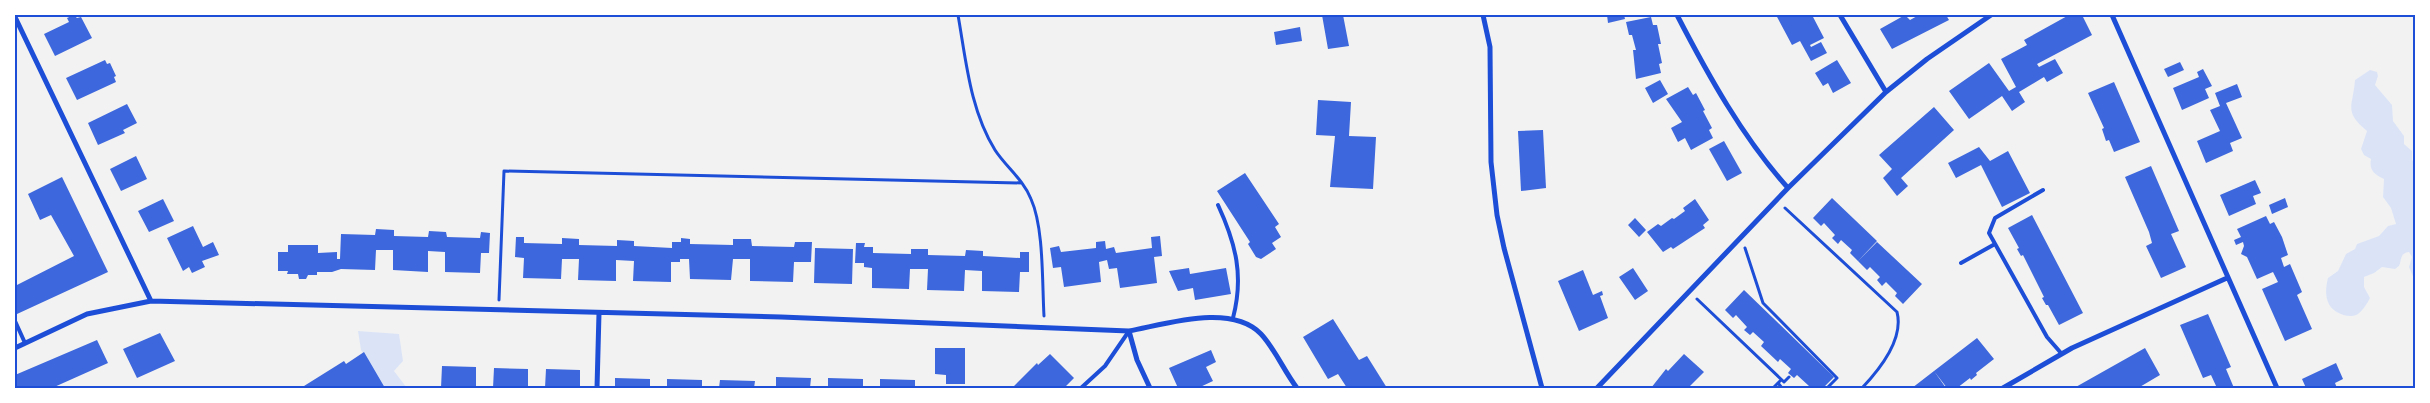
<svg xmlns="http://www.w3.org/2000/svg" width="2430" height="403" viewBox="0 0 2430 403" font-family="Commissioner,sans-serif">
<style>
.green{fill:#dbe4f7}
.building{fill:#3d67dc}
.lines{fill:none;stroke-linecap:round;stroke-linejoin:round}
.path{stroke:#1d4ed8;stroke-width:3}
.service{stroke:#1d4ed8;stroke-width:4}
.minor{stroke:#1d4ed8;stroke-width:5}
.neatline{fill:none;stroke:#1d4ed8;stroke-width:2}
</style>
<rect width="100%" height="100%" fill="#f2f2f2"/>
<path class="green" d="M2370,70l7,2 1,4 -3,9 17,20 1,16 11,15v8l8,7v9l3,3v118l-6,-14 3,-10 -3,-5c-9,1 -7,7 -10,14l-4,3 -13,-2 -8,6 -10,4v10l6,11c-3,6 -7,12 -12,16 -9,6 -27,-2 -30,-12 -3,-7 -2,-16 0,-24l10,-7 8,-17 9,-5 2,-5 22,-8 9,-10 8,-2 -5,-16 -8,-11 1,-18c-10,-5 -15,-9 -13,-20l-7,-4 -3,-6 6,-18c-24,-20 -14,-24 -12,-51z
M358,331l41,3 4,27 -9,10 13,17h-23l-23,-38z"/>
<path class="building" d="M74,15l3,3 4,-1 11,21 -37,18 -11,-22 25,-12 -2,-4z
M1322,15h21l6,31 -21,3z
M1607,15h17l1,4 -17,4z
M1776,15h36l12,23 -14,7 1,2 10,-5 6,11 -16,8 -11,-20 -8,4z
M1905,15l5,5 9,-5h27l3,5 -57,29 -12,-20z
M2069,15h13l10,20 -55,29 2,3 16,-8 8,14 -16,9 -3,-5 -25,15 6,10 -13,9 -10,-15 -33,23 -20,-28 40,-28 20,28 7,-4 -15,-28 26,-14 -3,-5z
M1651,17l2,8h4l4,19h-3l4,19 -3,1 2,9 -25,6 -3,-29h3l-4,-15h-3l-3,-13z
M1300,27l2,14 -26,4 -2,-13z
M105,60l2,4 3,-1 6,13 -2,1 2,5 -39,18 -11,-22z
M1837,60l14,23 -18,10 -5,-10 -5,3 -8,-13z
M2180,62l4,8 -16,7 -4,-8z
M2203,69l9,17 -7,3 4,9 -27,12 -9,-22 26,-11 -2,-5z
M1660,80l8,14 -15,9 -8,-15z
M2114,82l26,60 -26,10 -5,-12 -3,1 -4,-12 2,-1 -16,-35z
M2237,84l5,13 -16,6 16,35 -12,5 3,8 -27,12 -9,-22 23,-10 -10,-21 10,-4 -5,-13z
M1688,87l5,8 3,-2 9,17 -2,1 9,17 -3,2 4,8 -22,12 -6,-12 -7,4 -7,-14 11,-6 -16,-23z
M1318,100l33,2 -2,34 27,1 -3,52 -43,-2 5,-51 -19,-1z
M127,104l10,19 -14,7 2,3 -27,12 -10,-22z
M1934,107l20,23 -53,48 7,8 -11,10 -14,-18 9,-9 -13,-14z
M1543,130l3,58 -25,3 -3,-60z
M1724,141l18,32 -15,8 -18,-32z
M1979,147l11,14 18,-10 22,42 -28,14 -21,-42 -25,13 -8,-15z
M136,156l11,23 -26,12 -11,-22z
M2151,166l28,65 -8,3 15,33 -25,11 -15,-32 6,-3 -3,-11 -24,-55z
M1245,173l34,51 -4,3 6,10 -9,6 4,6 -15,10 -5,-2 -8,-13 2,-2 -33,-51z
M62,177l46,95 -91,42 -2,-5v-23l59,-30 -23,-41 -11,5 -12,-26z
M2255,180l6,13 -8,3 3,8 -27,12 -9,-21z
M1832,198l45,43 -19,20 -8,-8 2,-3 -11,-10 -3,4 -6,-6 3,-3 -11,-12 -3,3 -8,-8z
M2285,198l3,9 -16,7 -3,-9z
M163,199l11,22 -25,11 -11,-21z
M1695,199l14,21 -6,5 2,3 -32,21 -2,-2 -8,5 -16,-20 11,-8 3,2 11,-8 2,1 11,-8 -2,-3z
M2032,215l51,98 -24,12 -11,-20h-2l-4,-7 2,-1 -21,-42 -2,1 -4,-7 2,-1 -11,-20z
M2266,216l4,8 4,-2 8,15 6,18 -7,3 3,9 6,-3 12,28 -5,3 15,34 -27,12 -23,-52 16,-7 -5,-10 -16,7 -10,-22 -6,-3 3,-8 -1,-4 -7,3 -2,-5 7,-3 -4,-8z
M1635,218l11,12 -7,7 -11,-12z
M193,226l10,21 10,-5 6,13 -17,6 3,6 -13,6 -3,-6 -6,4 -16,-33z
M376,229l18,1v6l34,1 1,-6 17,1 1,5 33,1 1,-6 9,1 -1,20h-8l-1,20 -35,-1v-20l-17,-1v21l-35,-2v-20h-17l-1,20 -34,-1 -9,3h-15v3h-9l-2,4h-7l-1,-5h-11l1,-3h-10v-19h10v-7h30v8l19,-1v7h3l1,-25 34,1z
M1160,236l2,20 -8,1 3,26 -37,5 -3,-20 -8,1 -2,-9 -8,2 2,20 -37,5 -3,-20 -8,1 -3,-20 9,-2 2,6 35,-4v-6l9,-1 1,8 8,-2 2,6 36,-5 -1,-11z
M516,237h8v6l38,1v-6l17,1v6l38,1v-6l17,1v5l38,2v-6h9v-4l9,1v5l43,1v-6h18l1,7 42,1 1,-5h17l-1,20h-17l-1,20 -43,-1v-22h-17l-2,21 -41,-1 -1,-20h-9v3h-9v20l-38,-1 1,-20 -18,-1v21l-38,-1 1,-21h-17l-1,20 -38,-1 1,-20 -9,-1z
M1877,242l45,42 -19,20 -8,-8 2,-3 -11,-11 -4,4 -5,-6 3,-3 -10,-10 -3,3 -9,-9z
M856,243h9l-1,4h9v6l38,1v-5h17v6l37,1 1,-6 17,1v5l37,2v-6h9v20h-9l-1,20 -37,-1v-20l-17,-1 -1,21 -37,-1 1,-21h-18l-1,20 -37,-1v-20l-8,-1v-4h-9z
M815,248l38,1 -1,35 -38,-1z
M1189,268l1,6 36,-6 5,26 -36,6 -2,-12 -15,3 -9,-20z
M1633,268l15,23 -13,9 -16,-23z
M1583,270l10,25 9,-4 1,4 -3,1 8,22 -29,13 -21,-50z
M1744,290l90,87 -11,11h-16l2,-2 -12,-11 -3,3 -6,-5 3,-4 -11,-10 -2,3 -17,-16 3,-4 -11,-10 -3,3 -6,-5 3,-3 -11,-12 -3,3 -8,-8z
M2208,314l23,53 -5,2 8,19h-17l-6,-13 -8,3 -23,-53z
M1333,319l26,41 8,-4 20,32h-40l-9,-14 -10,5 -25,-42z
M160,333l15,28 -38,17 -14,-29z
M1977,338l17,21 -18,14 1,2 -6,5 -1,-2 -13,10h-10l-13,-17z
M97,340l11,23 -56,25h-37v-13z
M935,348h30v36h-19v-9l-11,-1z
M2145,348l15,27 -22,13h-64z
M1211,350l5,12 -10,5 7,14 -15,7h-20l-9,-20z
M364,352l21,36h-80l-1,-2 40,-25 2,3z
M1050,354l24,24 -10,10h-52l25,-25 1,2z
M1684,354l20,18 -16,16h-37l15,-19 2,2z
M2336,363l7,16 -8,4 2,5h-31l-4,-9z
M442,366l34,1v21h-35z
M494,368l34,1v19h-35z
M546,369l34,1v18h-35z
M1934,371l12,17h-34z
M776,377l35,1 -1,10h-34z
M615,378l35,1v9h-35z
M828,378l35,1v9h-35z
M667,379l35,1v8h-35z
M880,379l35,1v8h-35z
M720,380l35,1 -1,7h-35z"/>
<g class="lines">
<path class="path" d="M958,15c8,45 12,95 37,135 11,17 28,29 36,49 13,29 11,83 13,117
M1785,208l112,104c7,27 -17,57 -35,76
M1745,248l18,55 74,75 -10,10
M1697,299l87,83 5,-5
M499,300l5,-129 518,12
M1778,383l4,5
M1773,388l8,-8"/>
<path class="service" d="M2043,190l-48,28 -6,15 58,104 14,16
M1218,205c18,39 26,71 15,113
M1961,263l34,-19
M15,321l10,22
M1081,388l24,-22 24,-35"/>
<path class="minor" d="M1483,15l7,32 1,115 6,53 7,33 38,140
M1677,15c31,60 66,123 111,173
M1840,15l46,77
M2112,15l165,373
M15,17l136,284
M1129,331l8,29 13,28
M15,348l72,-34 64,-13 630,16 348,14c38,-7 102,-28 132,3 14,15 23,37 36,54
M597,388l2,-75
M1597,388l191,-200 98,-96 41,-33 64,-44
M2003,388l69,-40 155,-70"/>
</g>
<rect width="2430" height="403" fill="none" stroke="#ffffff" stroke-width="32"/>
<rect x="16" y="16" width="2398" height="371" class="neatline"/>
</svg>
